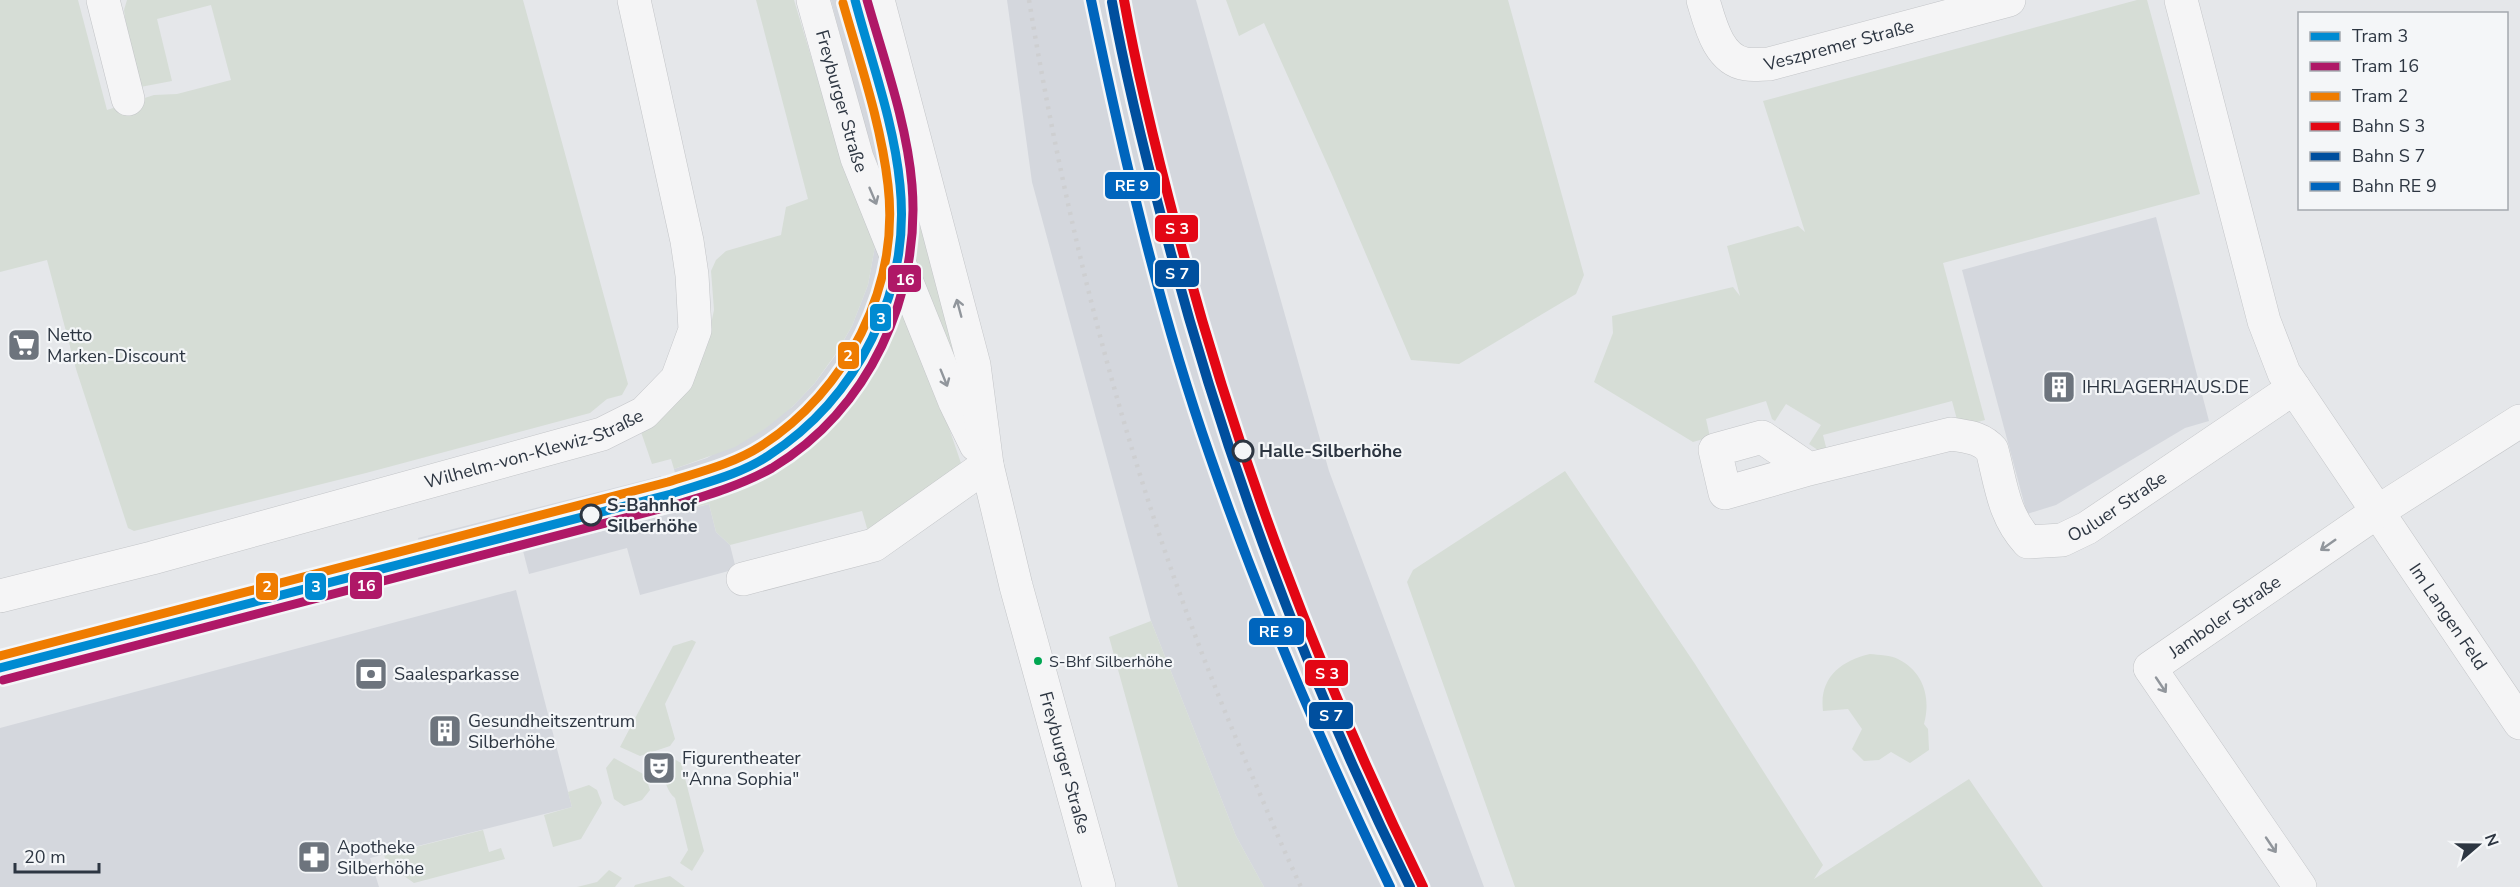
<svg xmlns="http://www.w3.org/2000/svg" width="2520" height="887" viewBox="0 0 2520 887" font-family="'Nunito Sans',sans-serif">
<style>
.built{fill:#d4d7dd}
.green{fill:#d6ddd6}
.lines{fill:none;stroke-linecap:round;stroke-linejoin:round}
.minor-casing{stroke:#c3c5c8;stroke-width:34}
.minor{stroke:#f5f5f6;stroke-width:33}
.rail{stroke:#cecfd1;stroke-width:4.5;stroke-dasharray:3 6;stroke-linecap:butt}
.rail-1-casing{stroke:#f4f6f8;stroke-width:15}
.rail-2-casing{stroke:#f4f6f8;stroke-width:15}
.rail-3-casing{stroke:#f4f6f8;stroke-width:15}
.rail-1{stroke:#e30614;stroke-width:10}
.rail-2{stroke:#004f9e;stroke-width:10}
.rail-3{stroke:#0065bd;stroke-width:10}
.tram-1-casing{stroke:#f4f6f8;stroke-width:14}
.tram-2-casing{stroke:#f4f6f8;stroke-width:14}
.tram-3-casing{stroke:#f4f6f8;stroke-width:14}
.tram-1{stroke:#008bd2;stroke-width:9}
.tram-2{stroke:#af1867;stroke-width:9}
.tram-3{stroke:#ef7c00;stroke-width:9}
.oneway{stroke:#91969c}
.stop-dot{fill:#f4f6f8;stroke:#2d3642;stroke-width:3}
.bus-dot{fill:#00a651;stroke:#f4f6f8;stroke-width:2}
.labels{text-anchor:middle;stroke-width:4.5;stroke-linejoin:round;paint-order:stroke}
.bus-label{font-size:16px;fill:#2d3642;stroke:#f4f6f8;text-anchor:start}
.street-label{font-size:18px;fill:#2d3642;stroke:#f4f6f8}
.poi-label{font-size:18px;fill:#2d3642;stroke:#f4f6f8;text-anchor:start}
.stop-label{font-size:18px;font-weight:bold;fill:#2d3642;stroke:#f4f6f8;text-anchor:start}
.line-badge{stroke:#f4f6f8;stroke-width:2}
.badge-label{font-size:16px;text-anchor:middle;font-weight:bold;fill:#fff}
</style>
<rect width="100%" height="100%" fill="#e5e7ea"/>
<path class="built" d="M831,0h31l44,172 3,59 -3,29 -40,-127z
M1007,0h189l133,471 155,416h-220l-28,-51 -85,-215 -119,-439z
M2156,217l53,204 -24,7 -129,77 -29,9 -65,-244z
M875,246l23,53 -31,64 -17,26 -19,23 -44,40 -48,27 -58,19 -7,-29 33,-11 85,-51 22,-23 21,-28 17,-30 16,-41z
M661,476l7,25 -243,63 -7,-26z
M709,504l7,28 14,13 6,24 -96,26 -13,-47 -98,26 -6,-23z
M516,590l56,217 -202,51 9,29h-379v-159z"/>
<path class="green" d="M0,0h78l29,110 47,-15 23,-1 54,-14 -20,-75 -54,14 15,62 -37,7 -11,-78 3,-10h396l105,384 -6,11 -15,4 -17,14 -224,60 -232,58 -6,-3 -52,-159 -29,-109 -47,12z
M756,0h38l48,160 33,86 -7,39 -16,41 -17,29 -21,29 -22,23 -26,21 -31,19 -61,22 -3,-10 -19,5 -11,-32 56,-63 8,-17 9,-42 -3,-39 5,-11 10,-9 55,-16 5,-28 22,-8z
M1226,0h282l76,275 -8,19 -117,70 -48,-4 -78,-183 -69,-154 -25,13z
M2137,0h10l53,194 -257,69 42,157 -26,7 -7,-26 -129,34 5,20h-3l-16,-11 12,-19 -35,-21 -11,17 -3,-2 -6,-18 -60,18 4,18 -17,5 -99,-60 19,-49 -1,-17 121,-29 7,9 -13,-50 71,-20 7,6 -42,-131z
M911,167l73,258 -78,-165 3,-29 -3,-59z
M898,299l39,94 26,76 -94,66 -7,-24 -132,34 -14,-13 -7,-28 -23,5 -5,-11c118,-34 170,-88 217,-199z
M1565,471l130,193 128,201 -9,14 155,-100 74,108h-528l-108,-305 6,-12z
M1151,621l85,215 28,51h-86l-69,-250z
M692,640l4,2 -31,62 10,35 -5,7 -30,10 -20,-9 53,-101z
M1870,654c9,1 21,1 28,5 26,13 33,39 26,65l4,5 1,21 -19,13 -19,-11 -12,8 -15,1 -12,-12 10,-20 -14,-20 -25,2c-4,-33 17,-50 47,-57z
M614,758l31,17 5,15 -8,10 -18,6 -10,-7 -8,-31z
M674,759l7,4 23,88 -12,20 -12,-8 8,-13 -13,-52c-9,-7 -13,-25 -11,-35z
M589,785l8,5 5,13 -21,36 -28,8 -9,-32 28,-8 -4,-15z
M483,830l6,22 12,-4 4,11 -91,24 -27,-19 -3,-9z
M609,870l13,8 -7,9h-38l20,-5z
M670,876l15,11h-51l1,-2z"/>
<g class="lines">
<g class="minor-casing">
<g id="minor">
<path d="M103,0l25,99"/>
<path id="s1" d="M813,0l44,158 98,244 21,43"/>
<path id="s2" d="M878,0l96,365 13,100 29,121 83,301"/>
<path id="s3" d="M1703,0c7,23 15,60 43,64 7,1 16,0 23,0l240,-64"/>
<path id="s4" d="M2181,0l83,321 20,52 236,350"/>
<path id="s5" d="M1809,469l-47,-32 -47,13 10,43 84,-24 142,-35c16,3 30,3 41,16 9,34 11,65 36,92l34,-2 25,-12 207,-140"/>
<path d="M743,579l131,-34 113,-80"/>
<path id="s6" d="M0,596l152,-38 450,-124 42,-21 33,-34 18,-49 -3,-55 -5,-34 -53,-241"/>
<path id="s7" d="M2300,887l-150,-219 227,-156 143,-91"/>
</g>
</g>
<use href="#minor" class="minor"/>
<path class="rail" d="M1029,0c44,268 113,522 221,771 17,39 33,78 51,116"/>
<g class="rail-1-casing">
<path id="rail-1" d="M1124,0c14,78 33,154 53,230 61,231 141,442 246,657"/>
</g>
<g class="rail-2-casing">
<path id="rail-2" d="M1112,2c14,77 33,153 53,229 60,229 140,444 245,656"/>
</g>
<g class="rail-3-casing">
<path id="rail-3" d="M1091,0c32,154 67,307 119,456 51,148 112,290 180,431"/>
</g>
<use href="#rail-1" class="rail-1"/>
<use href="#rail-2" class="rail-2"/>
<use href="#rail-3" class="rail-3"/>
<g class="tram-1-casing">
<path id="tram-1" d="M0,668l671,-174c33,-11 68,-19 97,-38 90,-58 143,-164 132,-271 -6,-63 -29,-124 -45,-185"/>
</g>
<g class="tram-2-casing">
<path id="tram-2" d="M3,680l672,-175c33,-10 67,-20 97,-37 97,-58 149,-173 140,-283 -5,-62 -28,-125 -45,-185"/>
</g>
<g class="tram-3-casing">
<path id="tram-3" d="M0,656l668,-174c31,-10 65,-18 93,-36 86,-55 139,-159 127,-261 -7,-62 -28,-122 -45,-182"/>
</g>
<use href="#tram-1" class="tram-1"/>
<use href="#tram-2" class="tram-2"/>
<use href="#tram-3" class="tram-3"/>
</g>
<defs><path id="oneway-shaft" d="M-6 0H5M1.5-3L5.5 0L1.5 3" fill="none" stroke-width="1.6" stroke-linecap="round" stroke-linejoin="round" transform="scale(1.5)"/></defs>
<g class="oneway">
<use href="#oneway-shaft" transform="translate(873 196) rotate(67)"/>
<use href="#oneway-shaft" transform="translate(959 308) rotate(-105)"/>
<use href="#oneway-shaft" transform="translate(944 378) rotate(68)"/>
<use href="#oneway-shaft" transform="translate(2328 545) rotate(145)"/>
<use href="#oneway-shaft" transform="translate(2161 685) rotate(56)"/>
<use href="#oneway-shaft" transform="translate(2271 845) rotate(56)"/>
</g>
<defs>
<g id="supermarket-square" transform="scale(1.725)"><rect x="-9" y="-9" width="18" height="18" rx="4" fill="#6d747d" stroke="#f4f6f8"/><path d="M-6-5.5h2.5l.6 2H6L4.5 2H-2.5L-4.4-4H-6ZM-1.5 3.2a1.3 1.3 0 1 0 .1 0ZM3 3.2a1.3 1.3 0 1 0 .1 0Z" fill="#fff"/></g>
<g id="building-square" transform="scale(1.725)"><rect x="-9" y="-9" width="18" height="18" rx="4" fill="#6d747d" stroke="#f4f6f8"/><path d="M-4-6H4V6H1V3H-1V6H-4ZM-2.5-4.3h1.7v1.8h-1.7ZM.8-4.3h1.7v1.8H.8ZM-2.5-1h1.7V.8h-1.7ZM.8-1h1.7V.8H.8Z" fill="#fff"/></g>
<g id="bank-square" transform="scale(1.725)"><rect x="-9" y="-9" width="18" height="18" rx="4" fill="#6d747d" stroke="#f4f6f8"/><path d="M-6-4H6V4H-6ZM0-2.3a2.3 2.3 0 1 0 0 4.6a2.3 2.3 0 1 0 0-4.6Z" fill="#fff"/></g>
<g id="theatre-square" transform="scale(1.725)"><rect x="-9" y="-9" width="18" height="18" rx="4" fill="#6d747d" stroke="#f4f6f8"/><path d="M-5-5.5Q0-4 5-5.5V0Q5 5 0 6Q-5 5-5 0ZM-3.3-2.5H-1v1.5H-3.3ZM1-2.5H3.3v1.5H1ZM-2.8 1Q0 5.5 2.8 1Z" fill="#fff"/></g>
<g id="pharmacy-square" transform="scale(1.725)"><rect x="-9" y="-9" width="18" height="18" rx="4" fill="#6d747d" stroke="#f4f6f8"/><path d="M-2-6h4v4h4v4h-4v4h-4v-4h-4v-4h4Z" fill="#fff"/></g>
</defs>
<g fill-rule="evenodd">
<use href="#supermarket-square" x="24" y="345"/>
<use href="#building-square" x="2059" y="387"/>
<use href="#bank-square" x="371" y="674"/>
<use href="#building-square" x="445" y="731"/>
<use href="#theatre-square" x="659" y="768"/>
<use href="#pharmacy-square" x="314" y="857"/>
</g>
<g class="stop-dot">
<circle cx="1243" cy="451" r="10"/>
<circle cx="591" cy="515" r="10"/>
</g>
<circle class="bus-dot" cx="1038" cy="661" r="5"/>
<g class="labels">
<g class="bus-label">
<text x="1049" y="667">S-Bhf Silberhöhe</text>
</g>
<g class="street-label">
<text dy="6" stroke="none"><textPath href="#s3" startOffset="177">Veszpremer Straße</textPath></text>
<text dy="6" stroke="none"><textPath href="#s1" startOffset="105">Freyburger Straße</textPath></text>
<text dy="6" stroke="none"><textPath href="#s6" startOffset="554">Wilhelm-von-Klewiz-Straße</textPath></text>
<text dy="6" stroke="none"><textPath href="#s5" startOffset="627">Ouluer Straße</textPath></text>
<text dy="6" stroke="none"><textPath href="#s7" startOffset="356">Jamboler Straße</textPath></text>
<text dy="6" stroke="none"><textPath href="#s4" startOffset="681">Im Langen Feld</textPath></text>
<text dy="6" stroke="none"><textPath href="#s2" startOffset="786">Freyburger Straße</textPath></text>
</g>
<g class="poi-label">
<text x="47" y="341">Netto<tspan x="47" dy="21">Marken-Discount</tspan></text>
<text x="2082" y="393">IHRLAGERHAUS.DE</text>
<text x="394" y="680">Saalesparkasse</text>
<text x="468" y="727">Gesundheitszentrum<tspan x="468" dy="21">Silberhöhe</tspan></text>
<text x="682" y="764">Figurentheater<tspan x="682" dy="21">"Anna Sophia"</tspan></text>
<text x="337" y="853">Apotheke<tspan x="337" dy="21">Silberhöhe</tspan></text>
</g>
<g class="stop-label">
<text x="1259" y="457">Halle-Silberhöhe</text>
<text x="607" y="511">S-Bahnhof<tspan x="607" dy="21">Silberhöhe</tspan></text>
</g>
</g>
<g class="line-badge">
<rect x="1104" y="171" width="57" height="29" rx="6" fill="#0065bd"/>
<rect x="1154" y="214" width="45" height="29" rx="6" fill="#e30614"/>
<rect x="1154" y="259" width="46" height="29" rx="6" fill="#004f9e"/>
<rect x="887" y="264" width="35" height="29" rx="6" fill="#af1867"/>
<rect x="869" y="303" width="23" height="29" rx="6" fill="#008bd2"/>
<rect x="837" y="341" width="23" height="29" rx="6" fill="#ef7c00"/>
<rect x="349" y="571" width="34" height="29" rx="6" fill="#af1867"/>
<rect x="304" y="572" width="23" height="29" rx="6" fill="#008bd2"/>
<rect x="255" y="572" width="24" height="29" rx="6" fill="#ef7c00"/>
<rect x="1248" y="617" width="57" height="29" rx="6" fill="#0065bd"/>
<rect x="1304" y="659" width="45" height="28" rx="6" fill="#e30614"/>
<rect x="1308" y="701" width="46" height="29" rx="6" fill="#004f9e"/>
</g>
<g class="badge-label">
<text x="1132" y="191">RE 9</text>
<text x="1177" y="234">S 3</text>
<text x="1177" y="279">S 7</text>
<text x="905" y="285">16</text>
<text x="881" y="324">3</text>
<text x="848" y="361">2</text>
<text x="366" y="591">16</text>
<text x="316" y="592">3</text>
<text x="267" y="592">2</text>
<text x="1276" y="637">RE 9</text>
<text x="1327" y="679">S 3</text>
<text x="1331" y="721">S 7</text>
</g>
<rect x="2298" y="12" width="210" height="198" fill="#f4f6f8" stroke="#a4a9af" stroke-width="1.5"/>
<rect x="2310" y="32" width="30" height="9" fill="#008bd2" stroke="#a4a9af" stroke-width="1.5"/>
<text x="2352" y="42" font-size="18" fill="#2d3642">Tram 3</text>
<rect x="2310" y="62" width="30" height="9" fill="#af1867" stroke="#a4a9af" stroke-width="1.5"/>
<text x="2352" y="72" font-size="18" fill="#2d3642">Tram 16</text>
<rect x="2310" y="92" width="30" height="9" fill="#ef7c00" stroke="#a4a9af" stroke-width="1.5"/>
<text x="2352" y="102" font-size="18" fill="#2d3642">Tram 2</text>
<rect x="2310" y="122" width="30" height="9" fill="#e30614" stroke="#a4a9af" stroke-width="1.5"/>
<text x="2352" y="132" font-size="18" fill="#2d3642">Bahn S 3</text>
<rect x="2310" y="152" width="30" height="9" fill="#004f9e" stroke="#a4a9af" stroke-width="1.5"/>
<text x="2352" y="162" font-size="18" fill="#2d3642">Bahn S 7</text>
<rect x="2310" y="182" width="30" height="9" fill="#0065bd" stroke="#a4a9af" stroke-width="1.5"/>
<text x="2352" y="192" font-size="18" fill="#2d3642">Bahn RE 9</text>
<g transform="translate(2478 845) rotate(70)" stroke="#f4f6f8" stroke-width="4.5" paint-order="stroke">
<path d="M0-4.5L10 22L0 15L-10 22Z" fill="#2d3642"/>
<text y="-9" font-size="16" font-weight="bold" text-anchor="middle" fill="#2d3642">N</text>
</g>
<path d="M15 863v9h84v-9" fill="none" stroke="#2d3642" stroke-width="3"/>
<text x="24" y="863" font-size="18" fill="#2d3642" stroke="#f4f6f8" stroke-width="4.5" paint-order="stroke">20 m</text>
</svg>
